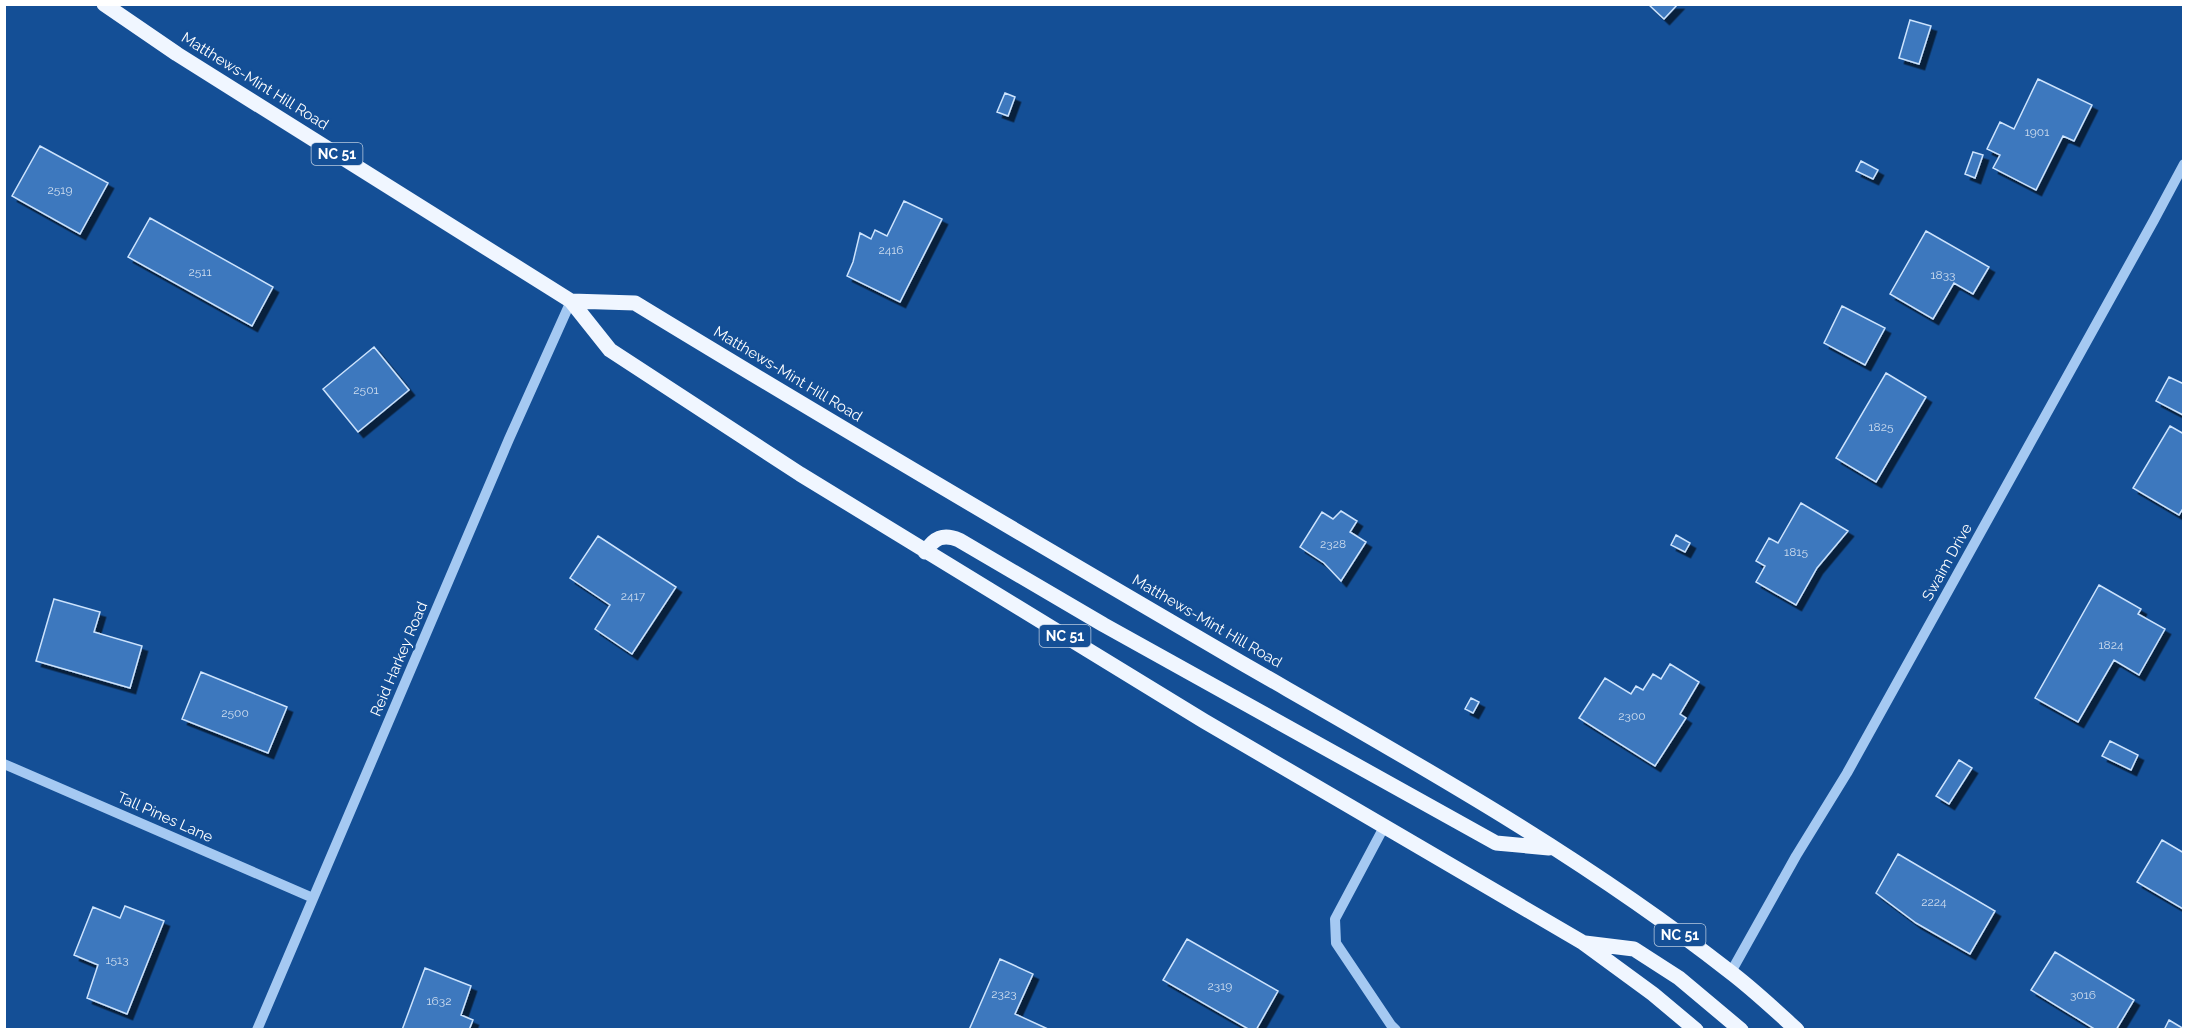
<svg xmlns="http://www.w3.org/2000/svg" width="2188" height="1034" viewBox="0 0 2188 1034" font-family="Raleway,sans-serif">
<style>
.building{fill:#3d78be;stroke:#cce3fd;stroke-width:1.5;filter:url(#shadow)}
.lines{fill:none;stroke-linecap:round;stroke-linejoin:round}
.minor{stroke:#a5c9f2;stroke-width:10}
.major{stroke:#f0f6ff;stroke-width:15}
.labels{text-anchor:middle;stroke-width:5;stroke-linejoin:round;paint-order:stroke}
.number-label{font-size:12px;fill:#ceddef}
.shield{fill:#144f96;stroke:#b8cae0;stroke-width:1.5}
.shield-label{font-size:14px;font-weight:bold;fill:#fff}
.street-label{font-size:15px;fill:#fff;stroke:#144f96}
</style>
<defs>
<filter id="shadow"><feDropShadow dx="5.5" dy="5.5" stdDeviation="0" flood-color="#0009"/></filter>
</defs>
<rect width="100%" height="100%" fill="#144f96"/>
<path class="building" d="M1648,4h30l-14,15z
M1910,20l21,6 -12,38 -20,-6z
M2038,79l54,26 -18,36 -11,-5 -27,54 -43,-22 7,-13 -13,-6 13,-27 14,7z
M1005,93l10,4 -7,19 -11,-4z
M40,146l68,37 -28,51 -68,-38z
M1973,152l10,3 -8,23 -10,-4z
M1861,161l17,9 -5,9 -17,-8z
M904,201l38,18 -42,83 -53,-26 6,-14 7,-29 11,6 4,-9 12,6z
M150,218l123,69 -21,39 -124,-69z
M1926,231l63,36 -16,27 -19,-11 -21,36 -43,-25z
M1842,306l43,22 -20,37 -41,-22z
M374,347l35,43 -51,42 -35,-43z
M1886,373l40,24 -50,85 -40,-24z
M2169,377l15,7 -1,31 -27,-14z
M2170,426l14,8v73l-5,8 -46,-27z
M1801,503l47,28 -31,37 -21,37 -40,-23 9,-16 -9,-5 13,-23 9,5z
M1341,511l16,10 -7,11 16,10 -25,39 -17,-18 -24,-16 22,-35 11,7z
M1676,535l14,8 -5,9 -14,-7z
M598,536l78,51 -44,67 -37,-25 15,-24 -40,-27z
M2099,585l42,24 -3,5 27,15 -26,46 -25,-15 -36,62 -43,-24z
M54,599l46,13 -6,20 48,14 -12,42 -94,-27z
M1670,664l29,18 -19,32 6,4 -31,48 -76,-48 26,-40 26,16 5,-8 7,4 10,-16 8,5z
M201,672l86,35 -19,46 -86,-34z
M1471,698l8,4 -6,11 -8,-4z
M2110,741l28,14 -7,15 -29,-14z
M1959,760l13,8 -23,36 -13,-8z
M2162,840l22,13 -1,56 -46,-27z
M1898,854l97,57 -25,43 -54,-31 -40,-30z
M125,906l39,15 -37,93 -40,-16 11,-33 -24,-10 19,-48 27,11z
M1187,939l91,52 -22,39h-6l-87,-50z
M2055,952l79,48 -18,30h-20l-65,-40z
M1000,959l33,15 -18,40 35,16h-81z
M425,968l46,18 -10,29 12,5 -4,10h-67z
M2169,1020l15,9v1h-20z"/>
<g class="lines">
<path class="minor" d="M4,764l309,134
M1384,827l-49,92 1,24 55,82 5,5
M1731,972l65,-116 51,-83 307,-553 30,-56
M257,1030l252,-591 62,-138"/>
<path class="major" d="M104,4l73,50 394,247 39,49 190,124 404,247 378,221 71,52 43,36
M571,301l64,2c200,122 403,241 605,359 167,96 337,190 489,309 24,18 46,39 68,59
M925,552c9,-14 18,-19 34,-12l145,85 392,218 53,5
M1585,943l49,6 45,29 62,52"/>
</g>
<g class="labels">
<g class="number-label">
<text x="2037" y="136">1901</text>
<text x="60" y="194">2519</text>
<text x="891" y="254">2416</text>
<text x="200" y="276">2511</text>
<text x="1943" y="279">1833</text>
<text x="366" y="394">2501</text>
<text x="1881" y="431">1825</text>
<text x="1333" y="548">2328</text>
<text x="1796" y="556">1815</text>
<text x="633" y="600">2417</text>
<text x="2111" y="649">1824</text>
<text x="235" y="717">2500</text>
<text x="1632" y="720">2300</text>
<text x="1934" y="906">2224</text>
<text x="117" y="964">1513</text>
<text x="1220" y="990">2319</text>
<text x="1004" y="998">2323</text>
<text x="2083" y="999">3016</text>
<text x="439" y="1005">1632</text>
</g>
<g class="shield">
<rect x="311.5" y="143" width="51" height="22" rx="4.5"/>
<rect x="1039.5" y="625" width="51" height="22" rx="4.5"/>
<rect x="1654.5" y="924" width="51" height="22" rx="4.5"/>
</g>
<g class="shield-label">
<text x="337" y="159">NC 51</text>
<text x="1065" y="641">NC 51</text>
<text x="1680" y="940">NC 51</text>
</g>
<g class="street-label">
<text transform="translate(255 81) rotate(32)" y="5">Matthews-Mint Hill Road</text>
<text transform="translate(788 374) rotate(31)" y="5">Matthews-Mint Hill Road</text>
<text transform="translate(1947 562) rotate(-61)" y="5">Swaim Drive</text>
<text transform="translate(1207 621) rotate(30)" y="5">Matthews-Mint Hill Road</text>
<text transform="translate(399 659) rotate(-67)" y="5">Reid Harkey Road</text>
<text transform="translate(165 817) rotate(24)" y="5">Tall Pines Lane</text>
</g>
</g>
<rect width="2188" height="1034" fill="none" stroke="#ffffff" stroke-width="12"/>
</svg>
